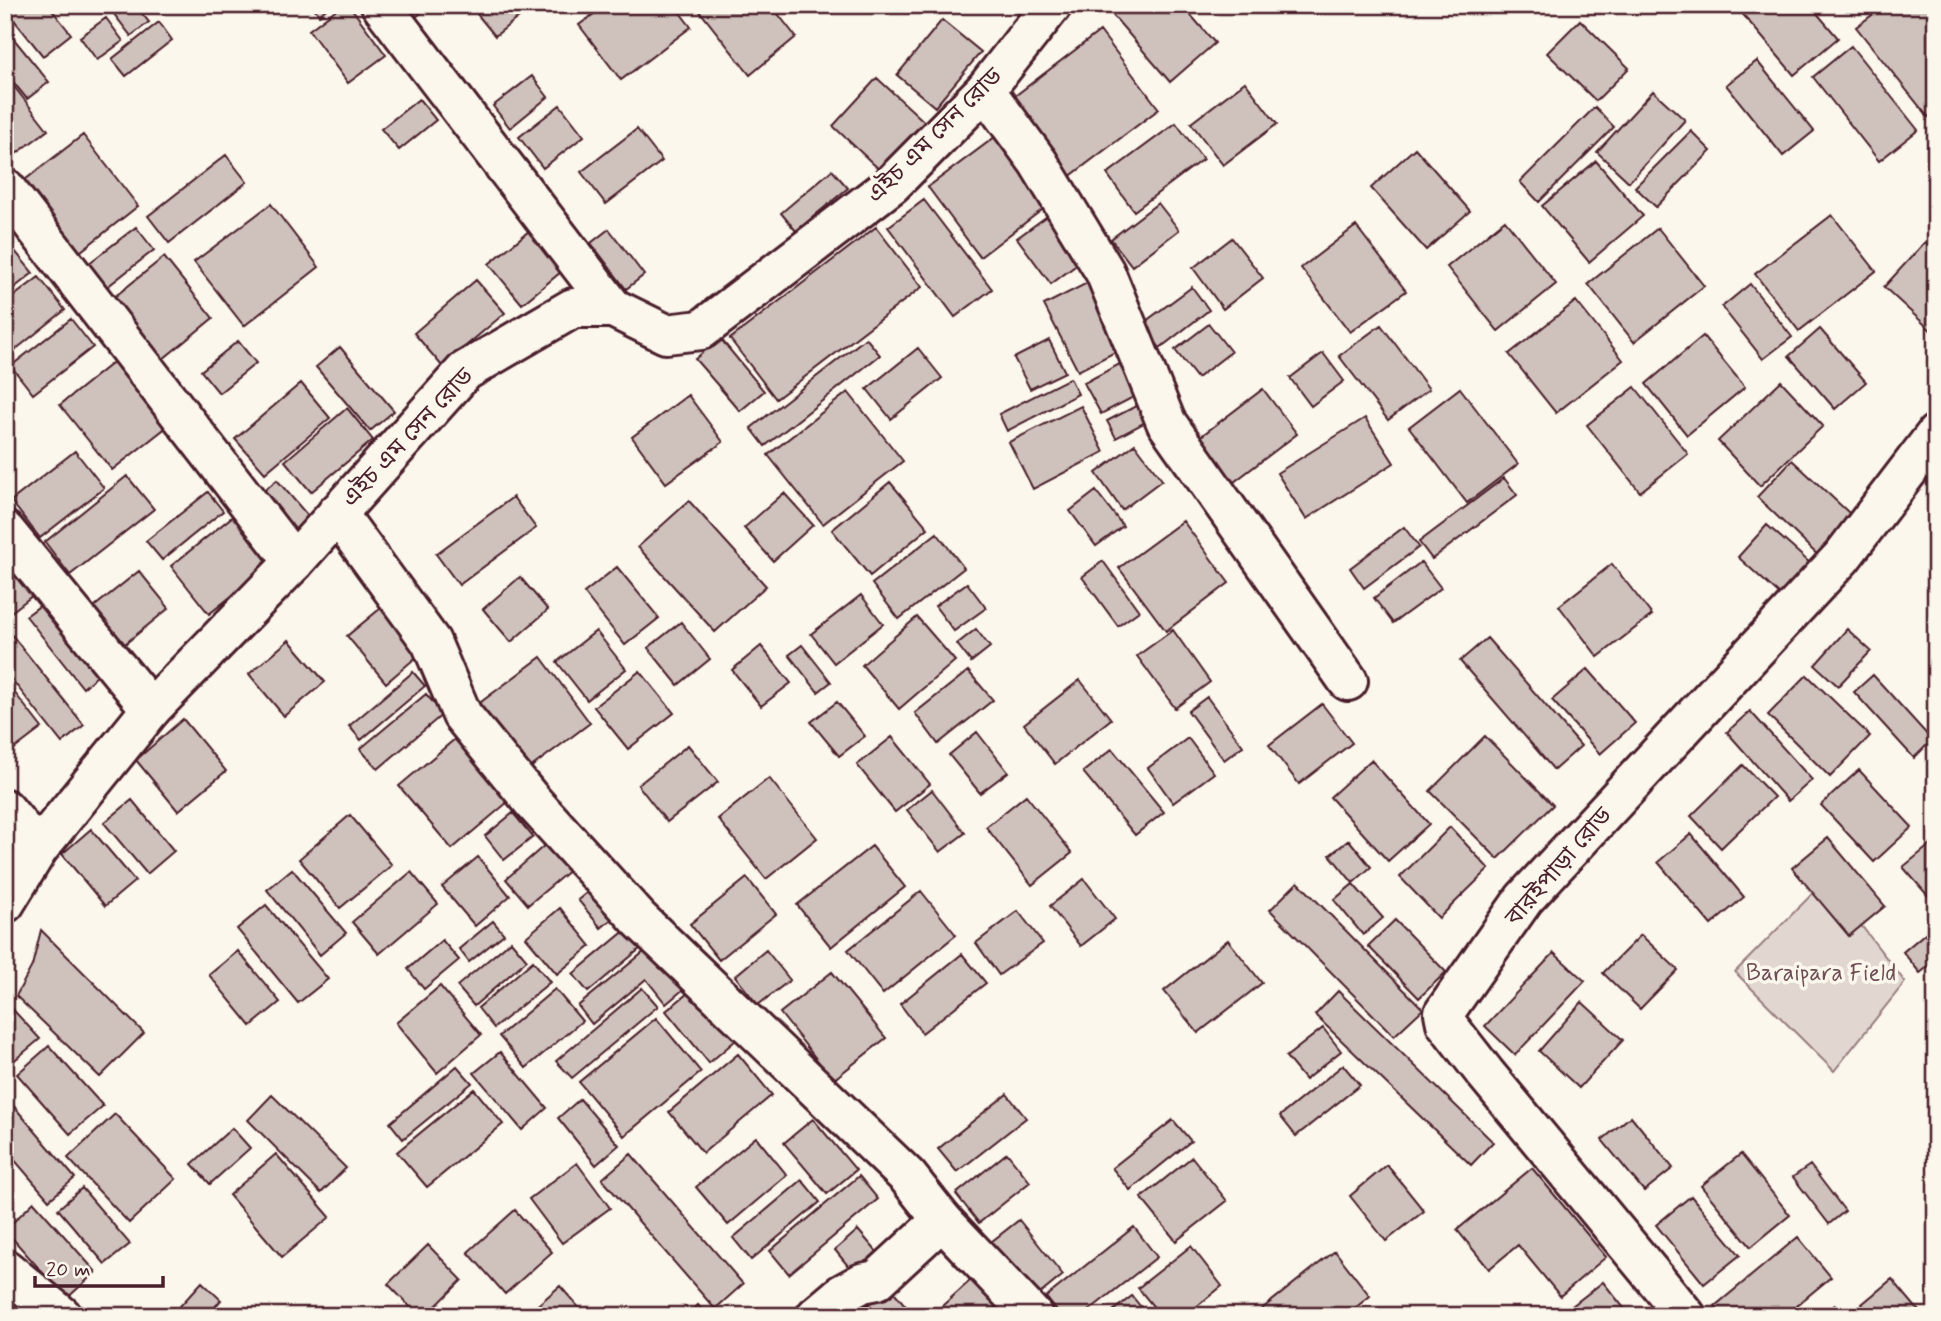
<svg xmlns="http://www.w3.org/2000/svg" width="1941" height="1321" viewBox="0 0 1941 1321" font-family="Mynerve,'Noto Sans Bengali',sans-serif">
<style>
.green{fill:#e2d7d0;stroke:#967b7e;stroke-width:2}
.building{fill:#cfc2bc;stroke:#4a1f2b;stroke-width:2}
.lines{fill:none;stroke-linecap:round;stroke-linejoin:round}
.street-casing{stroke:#4a1f2b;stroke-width:44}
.secondary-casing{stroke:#4a1f2b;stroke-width:44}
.street{stroke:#fbf7ec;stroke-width:38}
.secondary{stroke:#fbf7ec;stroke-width:38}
.labels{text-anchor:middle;stroke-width:7;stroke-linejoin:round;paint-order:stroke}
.street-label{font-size:24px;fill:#4a1f2b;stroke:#fbf7ec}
.park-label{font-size:24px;fill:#704d54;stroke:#fbf7ec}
</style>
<rect width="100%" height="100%" fill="#fbf7ec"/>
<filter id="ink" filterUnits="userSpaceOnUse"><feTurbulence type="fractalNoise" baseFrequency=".0143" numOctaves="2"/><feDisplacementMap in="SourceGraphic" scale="14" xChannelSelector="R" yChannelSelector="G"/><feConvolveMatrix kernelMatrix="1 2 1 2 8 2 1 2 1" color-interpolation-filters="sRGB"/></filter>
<g filter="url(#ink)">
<path class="green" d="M1826,880l79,102 -71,89 -99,-99z"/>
<path class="building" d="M13,5h35l23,29 -28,22 -37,-46z
M107,5h28l14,17 -18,14z
M312,5h19l-12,10z
M342,5h7l37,50 -38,28 -39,-53z
M392,5h39l-24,19z
M487,5h47l-39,31 -18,-22z
M606,5h68l17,22 -70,53 -42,-55z
M695,5h76l25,32 -46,38z
M1104,5h78l33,38 -45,39z
M1735,5h75l28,33 -44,37z
M1864,5h72v106l-8,6 -72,-90 16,-12z
M106,18l17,23 -26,19 -17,-23z
M942,20l39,32 -46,55 -38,-32z
M1580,20l49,48 -33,33 -49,-48z
M159,22l13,18 -46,36 -14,-17z
M5,28l44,54 -22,17 -22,-27z
M1100,31l59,78 -90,68 -58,-78z
M1851,46l67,84 -39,31 -66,-84z
M1757,61l57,70 -31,25 -57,-71z
M5,75l43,55 -43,32z
M532,76l16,21 -38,31 -17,-22z
M877,78l51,47 -45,48 -50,-47z
M1245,82l32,42 -54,41 -32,-42z
M1653,91l32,29 -56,62 -32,-30z
M419,99l17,21 -37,30 -18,-21z
M560,105l24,31 -41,32 -24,-31z
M1595,107l19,20 -75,75 -19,-20z
M1176,123l27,36 -69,52 -27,-37z
M637,129l25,32 -56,43 -25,-32z
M1691,131l20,20 -55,56 -21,-20z
M999,134l52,69 -71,54 -52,-70z
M83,135l55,71 -62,49 -55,-72z
M1415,148l55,63 -44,39 -55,-62z
M226,155l21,27 -78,61 -21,-27z
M1596,161l47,55 -54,46 -47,-56z
M832,170l16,18 -52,43 -15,-18z
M924,200l68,89 -37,28 -67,-90z
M1158,203l21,27 -47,36 -21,-27z
M271,204l48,63 -75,59 -50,-64z
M1053,212l34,45 -36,27 -34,-46z
M1832,215l44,56 -77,60 -44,-57z
M1505,220l51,64 -58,47 -51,-64z
M535,226l32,41 -45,37 -33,-40z
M1356,226l50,65 -56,41 -49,-64z
M136,227l18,23 -61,48 -18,-24z
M876,227l46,60 -146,112 -46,-60z
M1658,228l46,58 -70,56 -46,-58z
M609,229l35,46 -18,14 -35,-46z
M1232,238l31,40 -40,31 -30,-41z
M5,239l28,34 -28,22z
M1925,242l11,11v82l-52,-48z
M164,257l49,61 -61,50 -50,-61z
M39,277l26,33 -60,48v-55z
M1095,279l34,66 -51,26 -34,-66z
M476,280l29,33 -63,53 -28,-33z
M1750,284l42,53 -29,22 -41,-52z
M1192,287l17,23 -49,38 -18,-24z
M1576,301l47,59 -67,53 -47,-59z
M71,319l22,28 -60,47 -22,-28z
M1209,324l22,28 -34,26 -22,-28z
M1381,325l48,64 -41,31 -49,-64z
M1820,329l46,53 -31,27 -46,-53z
M1703,336l42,51 -58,48 -41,-51z
M720,338l44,53 -24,20 -45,-52z
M866,338l14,17 -115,91 -14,-18z
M1049,340l16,32 -35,17 -16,-31z
M238,341l18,22 -37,30 -18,-22z
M340,347l54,64 -24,20 -54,-64z
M918,348l24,30 -51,41 -24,-30z
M1323,353l21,28 -33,25 -21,-28z
M1129,359l16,32 -44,23 -17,-31z
M116,360l52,66 -56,44 -52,-65z
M1070,378l8,16 -71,37 -8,-17z
M1781,381l42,45 -63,60 -42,-45z
M301,383l29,35 -65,55 -30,-34z
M1635,387l53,67 -48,38 -53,-67z
M1460,388l58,76 -51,39 -58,-76z
M1263,389l34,45 -67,51 -34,-45z
M848,392l55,69 -80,63 -55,-69z
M688,395l35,47 -57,41 -34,-46z
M1146,401l7,17 -37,20 -9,-17z
M1081,406l23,46 -71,37 -24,-47z
M347,408l26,32 -62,52 -26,-31z
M1365,418l29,45 -88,56 -29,-46z
M1135,444l27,36 -40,30 -26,-37z
M75,451l29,37 -64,50 -29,-37z
M1792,460l70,65 -36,38 -69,-66z
M127,476l27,33 -84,66 -25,-33z
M1504,478l13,17 -85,64 -13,-17z
M277,480l37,43 -15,13 -38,-43z
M890,482l38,46 -58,48 -38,-46z
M1096,491l27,35 -27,20 -26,-35z
M208,492l15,19 -61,49 -16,-19z
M784,493l29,32 -40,36 -29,-33z
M513,497l23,31 -77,57 -23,-31z
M689,501l77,85 -51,46 -77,-85z
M243,508l39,48 -73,58 -38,-48z
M1183,521l46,62 -63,48 -47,-63z
M1767,525l43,38 -29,33 -43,-39z
M1404,527l15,20 -55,41 -14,-20z
M937,533l27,35 -65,51 -27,-35z
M6,560l27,35 -28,22z
M1103,561l36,50 -21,15 -36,-49z
M1421,562l20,26 -48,35 -19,-25z
M1612,564l40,51 -54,42 -39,-51z
M617,567l42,51 -34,27 -41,-52z
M139,571l30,37 -49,40 -30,-38z
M520,577l28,33 -37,32 -28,-33z
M967,583l19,25 -32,23 -19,-25z
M861,595l22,29 -49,39 -23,-29z
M49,599l56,70 -22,19 -57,-72z
M381,608l39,46 -34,29 -39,-47z
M917,617l38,44 -56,48 -37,-44z
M681,622l29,37 -32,26 -30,-37z
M976,629l14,18 -19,15 -14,-18z
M1847,629l24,22 -33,35 -23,-21z
M1173,630l37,52 -35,26 -38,-52z
M596,631l30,38 -39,31 -30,-38z
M11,634l73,91 -22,18 -57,-72v-32z
M1487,638l94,108 -27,24 -94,-109z
M289,640l36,42 -41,34 -35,-42z
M802,645l29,37 -13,10 -29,-37z
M761,646l30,37 -30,23 -29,-36z
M541,657l49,66 -64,48 -49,-66z
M1588,669l47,54 -35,31 -48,-54z
M640,671l34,42 -46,36 -34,-42z
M968,671l25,29 -55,44 -23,-31z
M413,672l12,14 -64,54 -12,-14z
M1807,675l63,61 -40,41 -62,-62z
M1873,675l59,65 -18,18 -60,-66z
M1080,680l31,39 -56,45 -31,-40z
M11,688l31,40 -37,28v-63z
M426,694l17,20 -65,55 -18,-20z
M1207,697l36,49 -19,14 -36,-49z
M837,702l28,34 -26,20 -28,-34z
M1322,704l30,39 -53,41 -30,-39z
M1750,711l62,69 -24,21 -61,-69z
M183,719l43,52 -48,40 -42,-51z
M977,732l31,40 -28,21 -31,-38z
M1485,736l68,69 -55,54 -68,-68z
M892,737l38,47 -35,28 -38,-47z
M1188,738l26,35 -41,30 -25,-35z
M455,739l53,63 -56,47 -53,-63z
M688,745l30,37 -51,40 -29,-37z
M1112,749l52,63 -29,23 -52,-63z
M1371,760l58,64 -41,37 -58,-64z
M1743,765l31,32 -53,51 -30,-32z
M1859,770l53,57 -38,35 -53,-57z
M769,778l48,60 -51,41 -48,-60z
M932,790l33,43 -25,19 -33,-42z
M1026,795l46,58 -40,32 -46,-58z
M132,800l42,51 -27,23 -43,-51z
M513,813l20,24 -29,23 -19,-24z
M350,815l42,50 -52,43 -41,-49z
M1450,827l39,42 -50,49 -39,-41z
M91,829l44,52 -30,25 -43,-52z
M1691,834l53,63 -33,28 -53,-63z
M553,838l23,27 -48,40 -22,-26z
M1828,838l57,68 -36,30 -57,-68z
M1349,840l22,27 -18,16 -23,-28z
M1936,840v64h-1l-32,-37z
M872,846l33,41 -74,60 -34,-42z
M478,857l32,39 -35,30 -33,-39z
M292,869l54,64 -26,22 -53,-65z
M411,872l27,32 -59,50 -27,-32z
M747,878l29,36 -57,46 -29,-36z
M1084,879l31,40 -34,27 -31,-40z
M1298,882l125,127 -29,27 -124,-126z
M1353,884l30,34 -20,17 -29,-35z
M596,885l23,28 -18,15 -23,-28z
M921,891l35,44 -73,59 -35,-44z
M266,905l62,74 -30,24 -61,-74z
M560,908l31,38 -34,28 -31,-37z
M1018,911l25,32 -44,32 -23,-32z
M1395,920l51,52 -27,26 -51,-52z
M493,921l11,13 -35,28 -10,-13z
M1936,924v36l-16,13 -17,-21z
M627,929l15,18 -54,45 -15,-18z
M41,930l103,103 -44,44 -84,-81 16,-30z
M1641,935l37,35 -38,39 -37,-36z
M442,940l17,20 -35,29 -16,-20z
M1228,940l34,43 -64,50 -34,-42z
M511,941l16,19 -53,46 -17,-20z
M650,947l35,41 -19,16 -20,-25 -54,45 -14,-18z
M766,950l24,30 -32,25 -23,-29z
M238,951l42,51 -29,24 -42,-51z
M1554,953l31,28 -70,74 -30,-29z
M962,954l24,29 -64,50 -22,-29z
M533,961l17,21 -56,46 -16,-20z
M832,972l54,66 -53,42 -53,-67z
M440,986l41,49 -44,38 -41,-50z
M642,988l16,18 -86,72 -16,-17z
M555,989l27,32 -56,47 -27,-32z
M693,989l43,51 -27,23 -43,-52z
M1338,991l155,151 -22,23 -156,-150z
M5,1001l35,38 -29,24 -6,-7z
M1582,1002l41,38 -44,48 -40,-37z
M656,1018l45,54 -77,64 -45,-54z
M1323,1028l18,23 -36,29 -19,-23z
M49,1046l54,60 -33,28 -53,-60z
M500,1052l47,56 -25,22 -48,-57z
M738,1054l34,41 -69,58 -34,-41z
M1343,1065l17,20 -64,51 -16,-20z
M457,1066l15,17 -69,56 -13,-16z
M474,1089l29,35 -76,63 -30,-35z
M1007,1094l19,24 -69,54 -19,-23z
M272,1095l74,73 -25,25 -73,-73z
M5,1096l70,82 -26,22 -44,-51z
M580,1099l39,46 -23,20 -38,-47z
M115,1114l61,65 -47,44 -61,-65z
M1631,1116l42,52 -29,23 -42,-51z
M813,1119l43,51 -29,24 -43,-51z
M1173,1120l18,21 -61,49 -18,-22z
M232,1128l18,20 -40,36 -18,-20z
M756,1137l31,38 -59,50 -32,-38z
M1007,1153l23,29 -51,41 -23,-29z
M276,1154l54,63 -48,40 -53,-62z
M631,1154l112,130 -28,25 -113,-130z
M1741,1154l49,61 -39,32 -50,-61z
M1192,1157l35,44 -51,40 -35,-43z
M577,1163l33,45 -48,35 -33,-44z
M1387,1165l37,46 -38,30 -36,-45z
M1810,1165l35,46 -16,13 -36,-47z
M1532,1168l74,89 -46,39 -42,-51 -29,24 -32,-39z
M859,1176l19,23 -89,75 -19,-23z
M802,1180l18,22 -69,58 -18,-22z
M82,1188l48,56 -25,20 -47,-55z
M1691,1196l49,59 -36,29 -48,-59z
M34,1202l62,70 -30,27 -61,-69z
M515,1210l37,42 -47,42 -37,-42z
M1019,1220l44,55 -28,23 -44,-56z
M1134,1227l23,30 -75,59h-21l-15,-19z
M858,1230l19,22 -24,20 -18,-22z
M1798,1237l33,40 -47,39h-61l-8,-10z
M428,1245l34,35 -36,36h-7l-31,-32z
M1191,1246l31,40 -37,30h-24l-23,-28z
M1335,1251l35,45 -25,20h-92z
M972,1279l33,37h-74z
M1892,1279l31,37h-52l-9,-12z
M202,1282l19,18 -14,16h-36z
M1603,1282l21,26 -10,8h-49l-2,-3z
M560,1286l21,24 -7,6h-49z
M890,1287l20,24 -6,5h-49z
M1132,1296l16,20h-38l-1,-2z
M14,1297l20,19h-29v-9z
M698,1305l9,11h-22z
M1835,1305l8,11h-22z"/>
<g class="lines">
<g class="street-casing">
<path id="street" d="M381,5l232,303
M985,90l53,72 67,110 61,150 182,259
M5,188l289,374
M5,531l146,178
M5,809l33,40
M5,1269l57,47
M816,1316l26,-22 20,-11 15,-3 65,-60
M1686,1316l-201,-243 -39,-50 -2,-10 80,-114 318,-342 94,-123"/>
</g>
<g class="secondary-casing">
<path id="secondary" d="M337,513l94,129 31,73 71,87 106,117 269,258 34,43 91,96
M5,903l33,-54 113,-140 143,-147 171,-191 108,-63h40l53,26 35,-4 191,-146 93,-94 67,-85"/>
</g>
<use href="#street" class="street"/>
<use href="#secondary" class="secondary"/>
</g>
</g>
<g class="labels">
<g class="street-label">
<text transform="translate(934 135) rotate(-45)" y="8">এইচ এম সেন রোড</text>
<text transform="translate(407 437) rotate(-47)" y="8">এইচ এম সেন রোড</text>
<text transform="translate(1558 866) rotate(-49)" y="8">বারইপাড়া রোড</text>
</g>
<g class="park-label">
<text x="1821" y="980">Baraipara Field</text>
</g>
</g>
<rect width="1941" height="1321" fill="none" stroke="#fbf7ec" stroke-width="28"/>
<rect x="14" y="14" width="1913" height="1293" fill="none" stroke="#4a1f2b" stroke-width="2.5" filter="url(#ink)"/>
<path d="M35 1276v10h128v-10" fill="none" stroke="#4a1f2b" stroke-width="3.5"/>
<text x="46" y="1276" font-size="21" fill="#4a1f2b" stroke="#fbf7ec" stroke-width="5" paint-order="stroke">20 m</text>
</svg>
